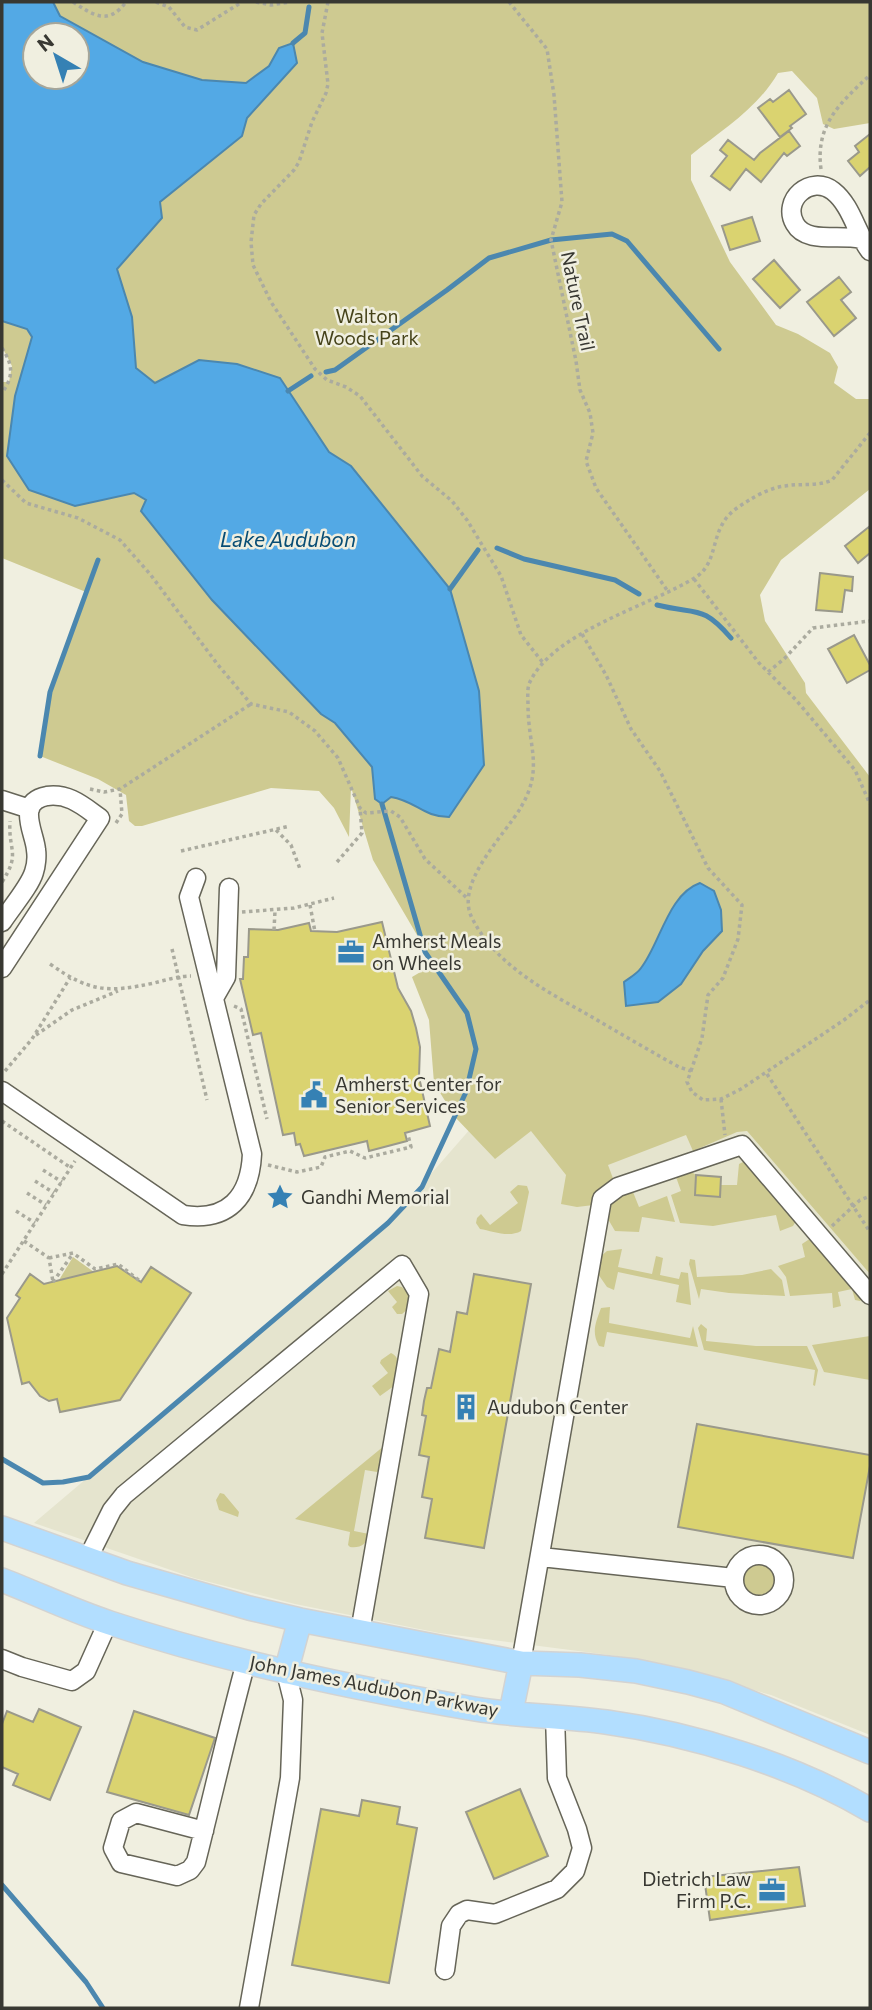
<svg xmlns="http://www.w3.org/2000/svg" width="872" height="2010" viewBox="0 0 872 2010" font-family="Commissioner,sans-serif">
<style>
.built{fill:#e5e4ce}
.green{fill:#ceca91;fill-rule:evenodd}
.water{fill:#53a9e5;stroke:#4b87af;stroke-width:2;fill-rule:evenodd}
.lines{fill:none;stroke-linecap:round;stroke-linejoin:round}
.stream{stroke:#4b87af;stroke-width:5}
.building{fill:#dad370;stroke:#9a998b;stroke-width:2}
.minor-casing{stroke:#666558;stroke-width:21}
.major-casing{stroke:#d3d3d2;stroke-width:26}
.path{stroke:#abab9f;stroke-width:3.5;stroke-dasharray:3.5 3.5;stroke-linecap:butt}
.minor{stroke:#fff;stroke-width:18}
.major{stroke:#b2deff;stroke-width:23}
.labels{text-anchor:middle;stroke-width:5;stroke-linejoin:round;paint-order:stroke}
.street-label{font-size:19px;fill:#383832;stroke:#f0efe0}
.park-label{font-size:19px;fill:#454219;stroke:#f0efe0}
.poi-label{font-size:19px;fill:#383832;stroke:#f0efe0;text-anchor:start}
.water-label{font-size:21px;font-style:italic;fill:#084d74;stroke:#f0efe0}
</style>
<rect width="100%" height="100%" fill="#f0efe0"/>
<path class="built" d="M514,1079l222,39 134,156v461l-99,-40 -87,-25 -67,-14 -178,-23 -144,-29 -101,-26 -160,-55 354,-300z"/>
<path class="green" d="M2,2h868v121l-36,6 -11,-5 -6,-26 -25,-27 -14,2c-21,36 -55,56 -87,82v25l39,82 46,63 22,9 32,19 8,14 -4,16 22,16h14v90l-89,71 -21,35 5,26 40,62 1,10 64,84v497l-123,-143 -10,1 -44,19 -7,-16 -78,30 6,16 -16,11h35l6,15 28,-11 8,26 -33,-5 -3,15 -24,-1 -7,-12 2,-16 -33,4 -16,-3 5,-29 -35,-44 -36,28 -40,-42 -21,-34 -5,-63 -17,-43 22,-13 -61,-104 -22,-73 -2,50 -15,-29 -15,-17 -48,-3 -129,38h-7l-6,-5 -3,-26 -28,-16 -58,-23 10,-64 36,-100 -84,-34v-176h7l3,-16 -10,-19zM35,35h42v42h-42z
M747,1160l49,61 -3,5 -13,5 -4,-16 -63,11 -33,-3 -9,-28 10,-4 -5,-14 7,-4h10l3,2 -1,20 25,2 1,-12h16l2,-21z
M518,1185l9,1 2,6 -8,39c-12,7 -29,0 -41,-2l-4,-6 1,-5 4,-4 9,11 28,-22 -8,-11z
M811,1238l52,60 -3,3 -5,-1 -3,-11 -14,3 3,14 -8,2 -1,-15 -42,3 -4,-19 -8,-11 27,-9 -3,-13z
M622,1249l-4,18 34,7 4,-18 7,2 -3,17 19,4 2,-7 7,1 3,32 -15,-3 3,-17 -61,-13 -4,18 -7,-3 -9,-13 3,-18 6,-5z
M73,1257l21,15 -35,8z
M690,1259l5,1 2,17 45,-2 29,-6 11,11 3,16 -56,-3 -28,-4 -2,10 -10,-35z
M397,1286l5,1 6,6 1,15 -7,6h-5l-5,-7 5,-5 -9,-11z
M610,1307l-1,16 81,15 3,-12 5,21 -91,-15 -3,15 -5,-1c-8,-14 -3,-24 2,-38z
M701,1324l6,5 -1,12 50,5h51l11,24 -3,16 -2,-1 2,-15 -111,-20 -6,-22z
M870,1336v44l-46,-8 -12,-27z
M391,1353c13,6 5,22 3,33l-14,10 -8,-10 16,-13 -8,-10 1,-3z
M384,1446l-5,24 -2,2 -12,-2 -11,61 15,3c-3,11 -8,14 -19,13l-2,-2 2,-13 -55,-13z
M220,1493l4,1 15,18 -1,5 -19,-7 -3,-10z
M744 1580a15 15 0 1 1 30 0a15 15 0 1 1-30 0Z"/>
<path class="water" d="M2,2h51l7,14 83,46 59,18 44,3 23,-17 10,-18 14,-5 4,20 -50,55 -5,18 -82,66 2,16 -45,51 15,48 4,51 19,15 44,-23 38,4 43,14 49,74 22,14 99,123 29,102 5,74 -35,52c-26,0 -33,-16 -58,-20l-9,7 -7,-5 -3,-32 -37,-44 -14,-9 -109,-114 -71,-89 5,-11 -12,-7 -59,13 -46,-16 -22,-34 8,-60 17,-59 -5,-8 -25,-8zM35,35h42v42h-42z
M700,883l14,8 7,19 1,21 -19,20 -22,33 -23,18 -32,4 -2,-24c5,-4 13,-8 17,-14 19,-24 27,-74 59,-85z"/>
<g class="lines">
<path class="stream" d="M293,43l12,-10 4,-26
M326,372l9,-2 112,-80 42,-32 62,-18 61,-6 15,7 92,108
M288,391l23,-15
M497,548l27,11 91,21 24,14
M450,589l28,-39
M657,605c40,10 45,-1 74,33
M40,756l10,-64 48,-132
M2,1459l41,24 20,-1 26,-5 299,-254 34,-36 44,-95 10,-43 -9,-36 -42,-61 -43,-148
M2,1885l84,97 17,26"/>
</g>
<path class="building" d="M789,90l17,24 -16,12 2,2 -12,9 -22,-29 12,-9 3,3z
M789,131l11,15 -13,10 -3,-3 -23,29 -15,-13 -16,21 -19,-14 16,-20 -7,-6 8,-10 26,20 6,-7z
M870,134v33l-10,9 -12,-15 11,-9 -4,-6z
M752,217l8,24 -30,9 -8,-24z
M774,260l26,30 -20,18 -27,-29z
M839,277l12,15 -10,8 15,18 -22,18 -27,-34z
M870,526v27l-12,10 -13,-17z
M820,573l33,4 -1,14 -7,-1 -3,22 -26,-2z
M854,635l16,30v5l-23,13 -19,-34z
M382,922l16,66 13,23 5,17 4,19 -1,30 11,49 -25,7 2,8 -38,10 -2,-10 -63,15 -4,-12 -4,1 -2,-12 -11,2 -22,-102 -8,2 -13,-56h3l1,-22h4l1,-28 29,1 31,-7 2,8 26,1z
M696,1175l25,2 -1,20 -25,-2z
M117,1266l24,16 10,-15 40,26 -71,107 -60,12 -3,-13 -8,2 -9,-5 -11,-14 -7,2 -15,-66 13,-20 -4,-3 14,-21 14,10z
M474,1274l57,10 -47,264 -59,-10 7,-39 -10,-2 7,-40 -10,-2 7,-39 -4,-1 2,-14 3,-13h4l8,-39 11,3 7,-40 10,2z
M697,1424l173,31v11l-17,92 -175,-31z
M39,1709l42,18 -31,73 -37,-15 5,-11 -16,-7v-43l5,-13 26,11z
M134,1711l81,27 -26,77 -82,-23z
M520,1789l28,67 -54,23 -28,-67z
M362,1800l38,7 -3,17 20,4 -28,155 -97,-18 29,-156 38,7z
M799,1867l6,39 -95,14 -6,-43z"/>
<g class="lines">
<g class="minor-casing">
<path id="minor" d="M861,239c-21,-5 -55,5 -66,-15 -14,-24 16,-50 38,-33 19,15 23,42 37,60
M2,800l28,9
M2,922c9,-14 28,-36 32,-50 2,-6 3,-16 2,-22 -1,-17 -21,-48 11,-54 22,-3 36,10 53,22l-98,150
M214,998l12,-21 3,-89
M2,1091l181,124c45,7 67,-18 69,-61l-63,-257 7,-19
M734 1580a25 25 0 1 1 50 0a25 25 0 1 1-50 0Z
M541,1557l193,21
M87,1560l25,-50 12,-15 278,-230 17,29 -59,338
M2,1659l20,8 50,14 14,-10 22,-49
M521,1663l81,-464 16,-12 124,-42 128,150
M204,1831l-68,-18 -15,8 -8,27 8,15 56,13 13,-6 6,-8c17,-67 32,-134 50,-200
M445,1970l6,-44 8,-12 8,-4 28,4 62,-25 18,-18 7,-23 -5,-19 -20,-51 -2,-62
M249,2008l41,-230 3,-78 -7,-28"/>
</g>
<g class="major-casing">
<path id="major" d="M2,1528l125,45 122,35 51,12 221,43 59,2 56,6 52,11 37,10 145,60
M2,1580c36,14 71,31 108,43 118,39 242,65 365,86 43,7 88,7 131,13 87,12 188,43 264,88
M286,1672l14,-52
M511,1712l10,-49"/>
</g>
<path class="path" d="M73,2c20,13 35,24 53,0
M156,2l13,5 16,20 12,3 45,-28
M256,2l15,3 19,-3
M328,2l-6,31 6,51 -2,9 -14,29 -13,40 -5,8 -33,34 -7,11 -3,27 2,23 18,37 44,67 12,11 19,7 14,9 62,80 30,25 15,19 34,56 20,59 23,29
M509,2l38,47 7,46 8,107 -11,38 25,121 4,29 10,23 3,20 -7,28 10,27 73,105
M821,169c-6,-44 19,-66 49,-94
M2,348c11,17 12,28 0,45
M870,433l-38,47c-15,7 -31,3 -47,6 -11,1 -24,7 -34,13 -10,6 -22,13 -28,24 -11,18 -8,42 -27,54 -46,29 -145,55 -167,107 -2,7 -1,14 -1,21 0,42 16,63 -7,102 -16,28 -67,76 -49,111 24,48 76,74 120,99 29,17 58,34 87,50l12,4 -4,11 5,10 11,8 18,-1 20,-10 103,-69 26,-20
M2,480l24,23 52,15 42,22 30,34 68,91 33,39 38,8 26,19 23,27 22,50 6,5 25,-2 9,6 25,42 43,40
M694,579l65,84 37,37 59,70 15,34
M582,634l24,41 25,54 29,42 48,97 34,37 -4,34 -15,39 -15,17 -6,43 -11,33
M768,672l16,-13 29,-31 57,-7
M90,789l14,3 16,-3 131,-85
M116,823l6,-9 -2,-25
M276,830l15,15 9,24
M181,851l109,-25
M337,862l25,-29 -2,-25
M2,882c19,-29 6,-31 8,-61
M310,905l5,27
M242,912l52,-4 40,-10
M274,930l1,-19
M172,949l35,151
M50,964c40,28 57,29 104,19 11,-3 26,-7 37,-7
M234,1006l7,3 26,110
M36,1035l36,-25 46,-19
M5,1071l27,-32 38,-61
M767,1074l103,158
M721,1099l4,36
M2,1121l69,47
M268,1165l29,7 24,-5 4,-10 25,-6 15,7 46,-11 -3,-12
M43,1170l19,12
M35,1181l19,12
M27,1193l19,12
M16,1211l19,12
M832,1226l28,-26 10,-4
M24,1241l25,17 4,24
M49,1258l24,-5 22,16 23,-5 22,17
M2,1274l73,-113
M53,1282l19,-27"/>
<use href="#minor" class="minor"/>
<use href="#major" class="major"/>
</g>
<defs>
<g id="office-bare" transform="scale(2.1)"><path d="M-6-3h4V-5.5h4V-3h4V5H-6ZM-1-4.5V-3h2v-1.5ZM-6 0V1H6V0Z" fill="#3581b4" stroke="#f0efe0" stroke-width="2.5" paint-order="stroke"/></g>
<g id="civic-bare" transform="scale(2.1)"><path d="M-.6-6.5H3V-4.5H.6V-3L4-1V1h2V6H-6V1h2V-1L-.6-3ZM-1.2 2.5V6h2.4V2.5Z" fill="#3581b4" stroke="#f0efe0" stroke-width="2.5" paint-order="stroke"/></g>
<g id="sight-bare" transform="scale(2.1)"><path d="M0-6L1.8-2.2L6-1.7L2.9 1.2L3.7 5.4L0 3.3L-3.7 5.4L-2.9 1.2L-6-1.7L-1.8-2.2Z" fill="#3581b4" stroke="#f0efe0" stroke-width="2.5" paint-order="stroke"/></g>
<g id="building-bare" transform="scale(2.1)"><path d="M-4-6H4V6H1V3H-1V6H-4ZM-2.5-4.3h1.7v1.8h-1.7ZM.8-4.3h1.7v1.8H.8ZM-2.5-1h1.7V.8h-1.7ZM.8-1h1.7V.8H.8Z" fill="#3581b4" stroke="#f0efe0" stroke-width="2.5" paint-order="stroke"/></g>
</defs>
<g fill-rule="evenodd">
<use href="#office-bare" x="351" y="952"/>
<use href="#civic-bare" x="314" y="1095"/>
<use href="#sight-bare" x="280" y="1197"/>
<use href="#building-bare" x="466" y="1407"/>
<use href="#office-bare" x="772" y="1890"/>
</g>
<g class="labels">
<g class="street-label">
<text transform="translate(578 301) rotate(78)" y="7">Nature Trail</text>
<text transform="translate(374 1686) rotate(11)" y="7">John James Audubon Parkway</text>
</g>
<g class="park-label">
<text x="367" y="323">Walton<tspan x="367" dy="22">Woods Park</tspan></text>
</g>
<g class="poi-label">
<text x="372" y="948">Amherst Meals<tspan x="372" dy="22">on Wheels</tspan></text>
<text x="335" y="1091">Amherst Center for<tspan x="335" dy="22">Senior Services</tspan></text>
<text x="301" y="1204">Gandhi Memorial</text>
<text x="487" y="1414">Audubon Center</text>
<text x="751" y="1886" text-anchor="end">Dietrich Law<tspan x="751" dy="22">Firm P.C.</tspan></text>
</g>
<g class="water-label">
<text x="288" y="547">Lake Audubon</text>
</g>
</g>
<rect width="872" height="2010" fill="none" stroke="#383832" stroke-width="7"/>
<g transform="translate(56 56) rotate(321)"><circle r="33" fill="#f0efe0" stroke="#a6a69a" stroke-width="2"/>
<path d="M0-5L12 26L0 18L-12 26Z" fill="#3581b4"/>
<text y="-10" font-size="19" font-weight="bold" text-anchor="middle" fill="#383832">N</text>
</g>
</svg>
